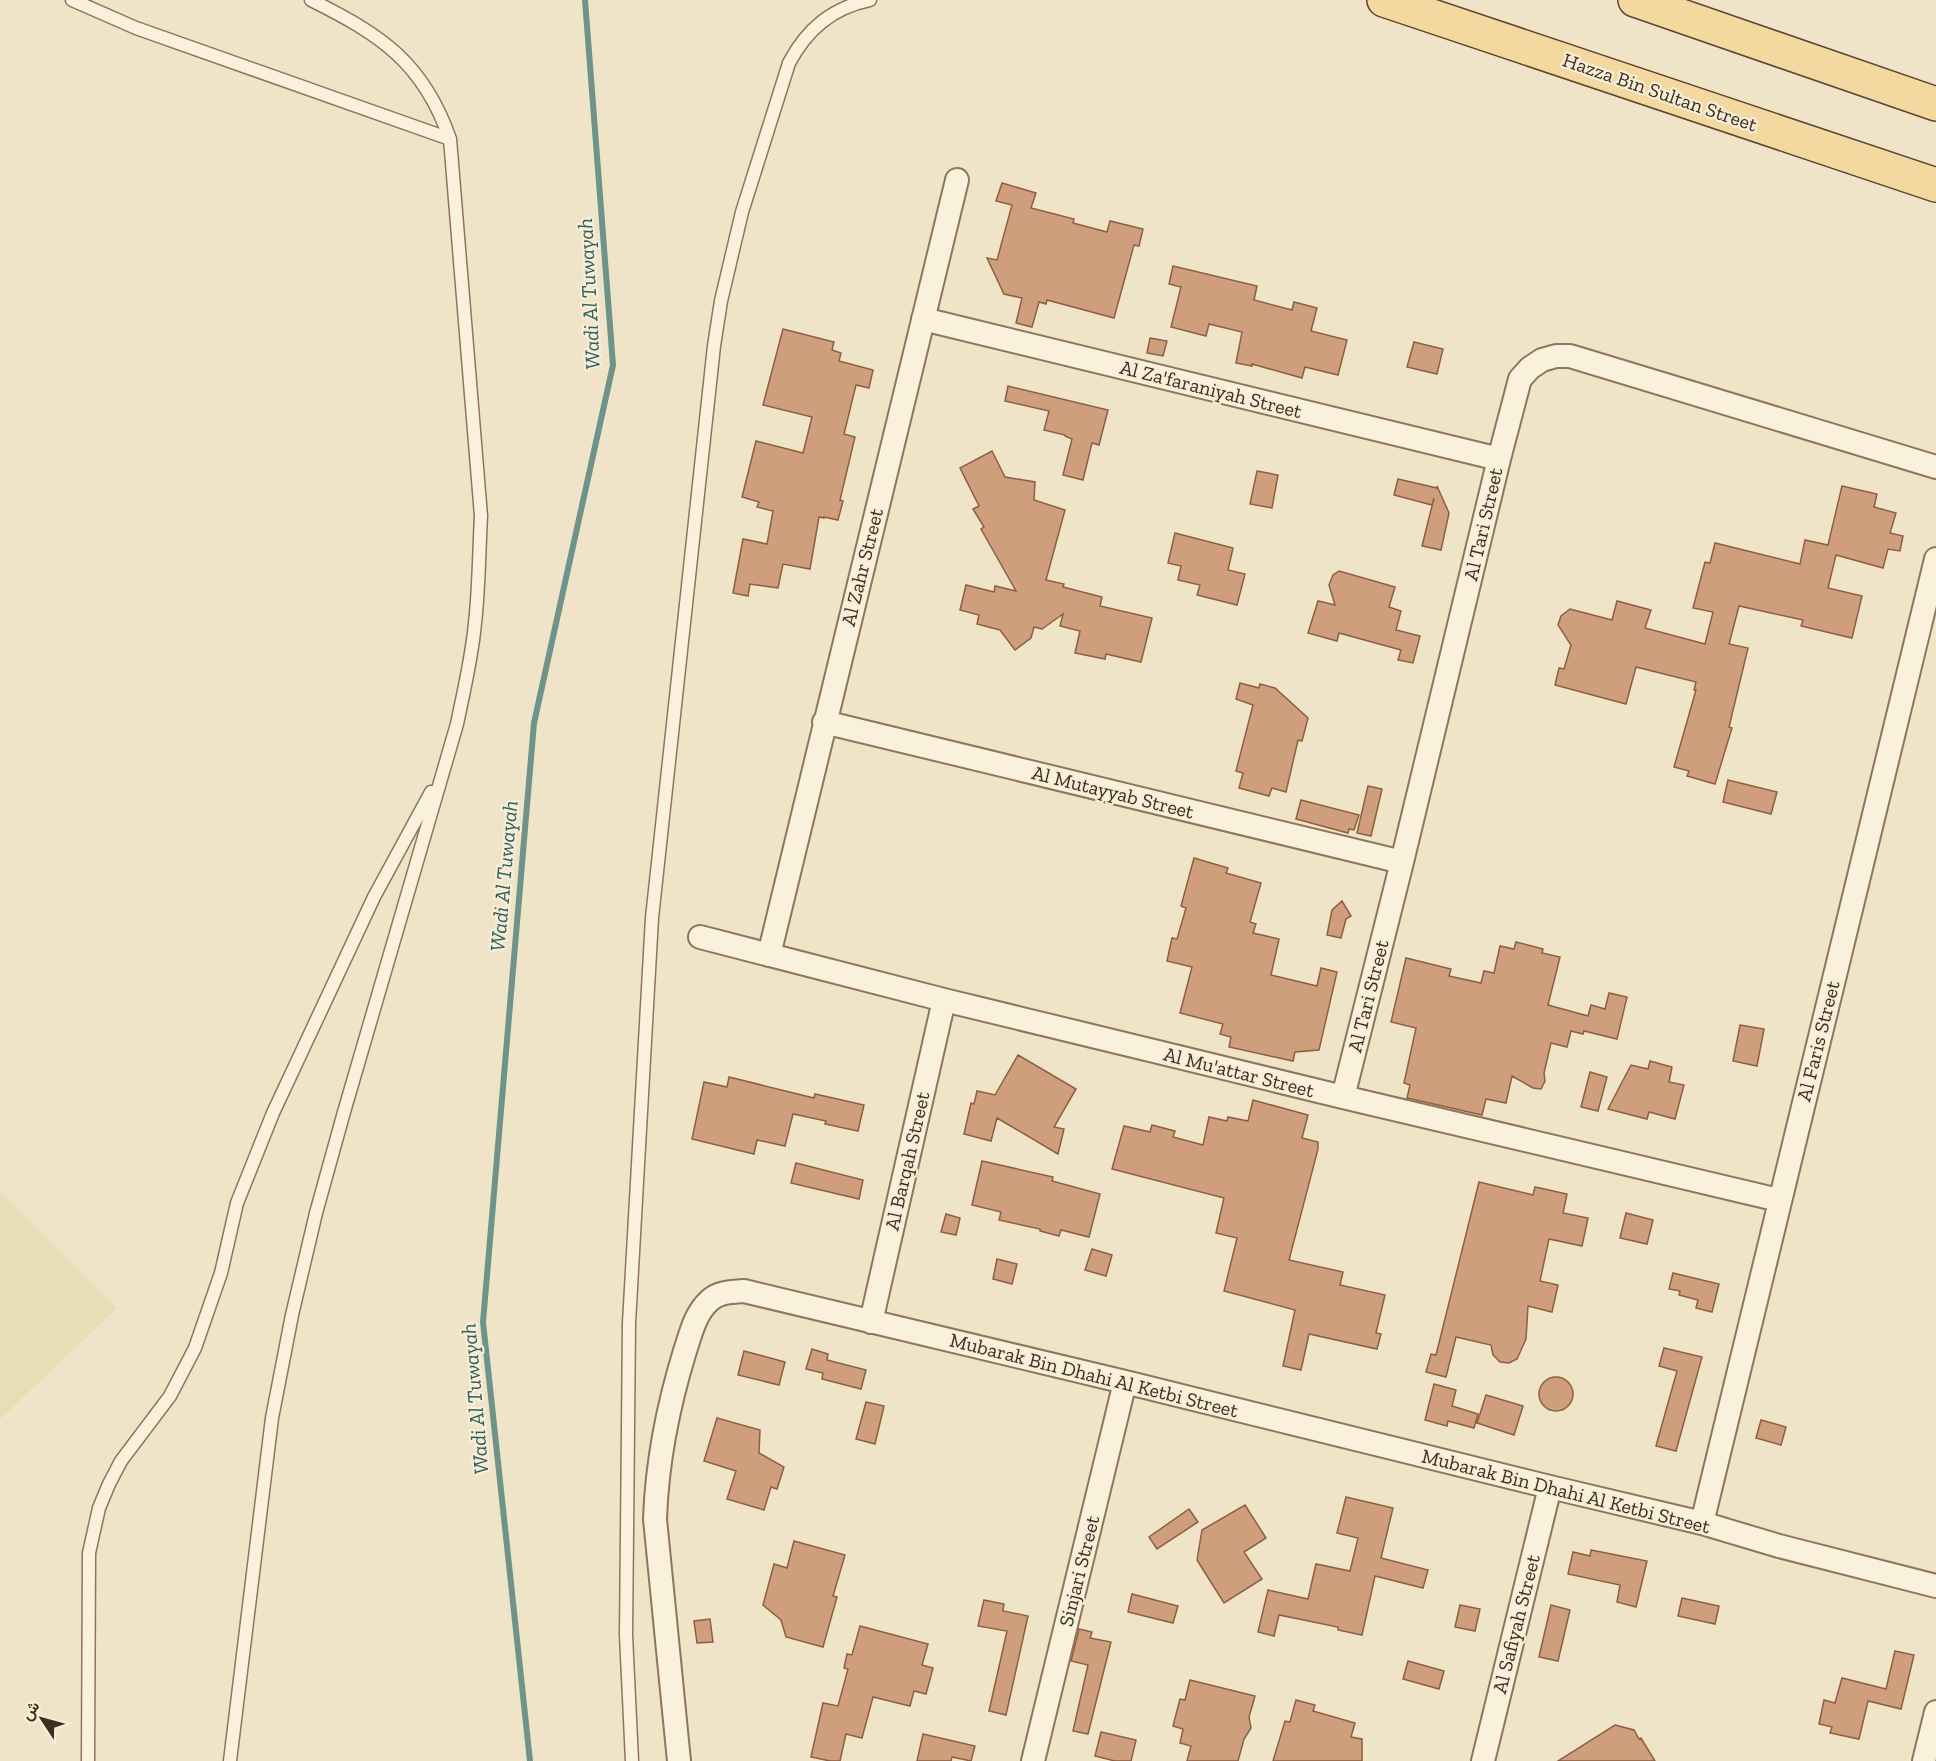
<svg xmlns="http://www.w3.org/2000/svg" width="1936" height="1761" viewBox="0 0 1936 1761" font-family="'Zilla Slab',Vazirmatn,serif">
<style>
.farmland{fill:#e6deb5}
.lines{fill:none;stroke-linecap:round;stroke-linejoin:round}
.stream{stroke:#6f938a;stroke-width:6}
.building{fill:#cf9f7d;stroke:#8d5f41;stroke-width:1.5}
.service-casing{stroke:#8d765c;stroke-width:15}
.minor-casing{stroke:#8d765c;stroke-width:26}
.primary-casing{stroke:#5b4430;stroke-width:36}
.service{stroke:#faf1dc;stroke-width:12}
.minor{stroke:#faf1dc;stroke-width:22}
.primary{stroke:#f3d9a0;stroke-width:33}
.labels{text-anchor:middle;stroke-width:4.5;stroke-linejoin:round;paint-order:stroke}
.street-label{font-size:20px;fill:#3d2e20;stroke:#f7eed8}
.water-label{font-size:21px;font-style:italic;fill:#2f5d5a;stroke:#f7eed8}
</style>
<rect width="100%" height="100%" fill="#f0e4c8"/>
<path class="farmland" d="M0,1191l117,117 -117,111z"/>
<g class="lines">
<path class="stream" d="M530,1761l-47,-439 51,-599 79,-358 -28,-365"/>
</g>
<path class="building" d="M1002,183l34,10 -5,15 43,11 -1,4 34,9 3,-11 33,8 -4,17 -5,-1 -20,73 -67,-18 -1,4 -7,-2 -7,25 -16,-4 6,-25 -18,-4 -17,-36 10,2 15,-55 -16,-4z
M1173,266l84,20 -3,14 38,10 2,-8 23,6 -6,23 36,9 -9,35 -33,-8 -3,11 -50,-14v2l-16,-3 6,-31 -33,-8 -3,12 -35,-9 10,-40 -12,-3z
M783,329l51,13 -2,8 9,3 -2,8 34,9 -4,18 -13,-3 -12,49 11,3 -15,63 3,1 -5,19 -14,-3v1l-5,-1 -9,52 -27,-5 -5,24 -28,-4 -2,12 -15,-3 10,-54 24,5 6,-33 -16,-4 2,-5 -17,-5 14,-56 47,12 9,-36 -49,-12z
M1150,338l17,3 -4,15 -16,-3z
M1414,342l29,7 -6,25 -30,-7z
M1008,386l100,24 -9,35 -7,-2 -9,37 -20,-5 9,-36 -7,-3v-1l-21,-5 5,-19 -44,-10z
M992,451l13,26 30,5 -1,18 31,10 -19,70 18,4 -1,3 39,10 -2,9 52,12 -11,44 -35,-8 -1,5 -30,-6 5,-22 -20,-5 3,-12 -21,15 -8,-2 -3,11 -16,12 -15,-20 -23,-6 2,-9 -19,-5 6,-25 28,7 1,-6 21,5 -35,-62 3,-2 -11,-18 6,-3 -19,-38z
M1257,471l21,4 -6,33 -22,-4z
M1398,479l39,9v-2l12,27 -8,37 -19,-4 12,-48 -2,7 -38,-10z
M1842,486l35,8 -3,13 22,6 -6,20 13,3 -3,15 -12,-2 -5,19 -47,-13 -8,33 34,8 -10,42 -51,-12 2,-6 -64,-14 -10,38 19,4 -19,79 3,1 -17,56 -28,-8 2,-5 -15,-4 22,-77h-2l2,-8 -60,-15 -10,37 -71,-19 4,-17 5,1 7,-24 -13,-20 3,-9 9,-7 42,11 5,-19 34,9 -6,18 60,16 8,-32 -20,-4 12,-46 5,1 5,-20 85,21 5,-24 23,5z
M1175,533l58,15 -5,22 17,4 -8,31 -40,-10 3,-10 -22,-5 3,-14 -13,-3z
M1339,571l56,16 -6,20 12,4 -5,19 24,6 -7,27 -15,-3 3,-10 -62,-17 -2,8 -29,-8 10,-32 17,4 -6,-20 4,-10z
M1240,683l19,5 1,-4 15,4 33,30 -6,23 -4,-1 -12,52 -14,-4 -3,8 -30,-8 4,-15 -7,-2 17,-66 -17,-6z
M1728,780l49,12 -6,22 -48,-12z
M1368,786l14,3 -11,47 -14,-3z
M1301,800l58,15 -5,15 -5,-1 -1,4 -52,-14z
M1194,858l34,10 -2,5 35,10 -11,39 6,2 -3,9 26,6 -8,36 46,11 4,-18 16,4 -18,78 -24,2 -2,9 -64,-14 2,-10 -11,-3 3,-10 -43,-11 12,-46 -25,-6 5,-23 5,1 9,-31 -5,-2z
M1342,901l9,15 -5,3 -5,19 -14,-3 5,-25z
M1516,942l27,7 -1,4 18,4 -12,48 40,11 3,-11 14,4 4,-16 18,4 -10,42 -33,-8 -1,3 -12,-3 -4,16 -16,-4 -7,30 1,8 -4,8 -8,-1 -21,-12 -6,27 -20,-4 -4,16 -75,-17 3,-13 -6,-2 12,-55 -25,-6 15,-64 45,11 -2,7 32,7 3,-12 10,2 6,-27 14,3z
M1740,1025l24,4 -7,37 -24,-5z
M1018,1055l58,34 -22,38 10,2 -6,25 -61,-36 -6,23 -27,-7 7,-31 3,1 3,-13 18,4z
M1650,1061l22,6 -3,15 15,3 -9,34 -26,-7 -2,7 -39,-10 23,-44 17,4z
M1590,1072l17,5 -9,34 -17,-4z
M729,1077l85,21 1,-4 49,11 -6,26 -33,-7 1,-3 -33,-7 -8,32 -28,-6 -3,14 -62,-15 12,-57 23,5z
M1253,1100l55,15 -6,23 16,4v7l-29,111 54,12 -3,13 45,10 -9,38 5,1 -4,15 -68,-15 -8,36 -18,-4 12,-56 -71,-19 13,-53 -21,-5 8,-35 -112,-29 12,-43 26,6 2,-7 23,6 -2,6 30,8 6,-28 18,4 1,-4 20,4z
M982,1161l71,16 -1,4 48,13 -11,43 -28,-7 -2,6 -19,-5v-2l-41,-9 2,-8 -29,-7z
M796,1163l67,17 -4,19 -68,-16z
M1479,1182l54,13 2,-8 32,7 -4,19 25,5 -6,28 -33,-7 -9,42 18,4 -6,27 -24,-6 -2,33 -9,20 -8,4 -9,-1 -7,-7 -2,-10 -35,-8 -10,40 -20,-5 5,-18 5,1z
M1626,1213l27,7 -6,24 -27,-6z
M946,1214l14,4 -4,17 -15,-3z
M1092,1249l20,6 -6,21 -21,-6z
M997,1259l20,5 -5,20 -19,-5z
M1673,1273l46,11 -7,28 -16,-4 2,-8 -19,-5 1,-4 -11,-2z
M1664,1348l38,9 -26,94 -20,-5 21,-75 -18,-5z
M812,1349l16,5 -1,6 39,10 -5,19 -39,-10 1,-6 -17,-4z
M744,1351l41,11 -6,23 -41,-10z
M1539 1394a17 17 0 1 1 34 0a17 17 0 1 1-34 0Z
M1434,1384l22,6 -4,16 26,8 -4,14 -26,-7 -1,5 -22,-6z
M1486,1395l37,11 -9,29 -37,-12z
M866,1402l18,4 -9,38 -19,-5z
M717,1418l43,12 -1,23 25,14 -7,22 -6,-2 -7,23 -37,-11 9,-28 -32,-10z
M1761,1420l25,7 -5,18 -25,-7z
M1346,1497l47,11 -12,50 47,12 -5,18 -48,-12 -13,59 -24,-5v-3l-59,-12 -5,21 -16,-4 10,-42 40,9 8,-35 34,7 8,-33 -21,-5z
M1245,1505l21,33 -22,14 18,27 -38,24 -27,-43 5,-30z
M1189,1509l9,13 -41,27 -8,-12z
M794,1541l51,14 -12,41 4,1 -14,50 -37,-10 -5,-17 -18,-15 11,-41 13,4z
M1591,1550l56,11 -11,46 -19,-5 3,-17 -52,-11 5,-22 17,4z
M1132,1594l46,12 -5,17 -45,-11z
M1682,1598l37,8 -4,18 -37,-8z
M984,1600l20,4 -1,7 25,5 -22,99 -17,-4 18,-80 -29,-5z
M1460,1605l20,4 -5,22 -20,-4z
M1551,1605l19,5 -12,51 -19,-4z
M710,1619l3,23 -16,1 -3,-22z
M860,1626l68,18 -6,21 11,3 -7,26 -12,-3 -4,15 -37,-9 -11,41 -16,-4 -6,27h-10l-19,-4 12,-54 15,3 10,-37 -4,-1 3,-14 5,1z
M1079,1629l13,3 -2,6 21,4 -23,92 -15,-3 15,-66 -17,-4z
M1895,1651l19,4 -13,54 -33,-8 -9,38 -29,-6 2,-6 -13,-3 5,-24 11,3 7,-25 44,11z
M1408,1661l36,10 -5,18 -36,-10z
M1190,1680l65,16 -6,21 2,11 -7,11 -6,22h-51l4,-15 -11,-3 3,-14 -10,-3 7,-27 5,1z
M1296,1700l19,5 -2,6 42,12 -4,14 11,2v22h-89l12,-40 5,1z
M1615,1725l19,5 5,9 2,-1 14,23h-97z
M1101,1732l35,8 -5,21h-16l-20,-5z
M923,1734l52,12 -4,15 -19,-4 -1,4h-34z"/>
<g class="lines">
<g class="service-casing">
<path id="service" d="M72,0l64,28 314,111
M88,1761l1,-208 10,-45 10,-24 12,-23 49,-65 25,-48 26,-75 16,-70 36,-90 101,-216 57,-105
M230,1761l42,-343 20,-103 24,-102 28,-101 113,-388c7,-34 15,-67 18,-101 4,-35 4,-71 6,-107l-31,-377c-27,-77 -69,-104 -139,-139
M632,1761l-6,-126 3,-312 23,-405 62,-572 7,-45 21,-89 47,-149c18,-34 43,-55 81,-63"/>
</g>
<g class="minor-casing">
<path id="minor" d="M923,319l576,140
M824,722l578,140
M700,937l244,63 399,97 436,103
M769,955l188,-775
M1343,1097l59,-235 97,-403 21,-80 10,-11 12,-8 14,-4h14l366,111
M871,1322l73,-322
M1702,1523l234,-964
M679,1761l-24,-242c2,-57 13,-113 30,-168 6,-18 10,-37 24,-50 9,-9 22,-9 35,-10l381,91 425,105 152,36 77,23 157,40
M1033,1761l92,-379
M1483,1761l67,-274
M1924,1761l12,-49"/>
</g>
<g class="primary-casing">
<path id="primary" d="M1384,0l552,185
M1635,0l301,104"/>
</g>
<use href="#service" class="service"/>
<use href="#minor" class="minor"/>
<use href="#primary" class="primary"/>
</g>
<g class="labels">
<g class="street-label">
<text transform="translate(1660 92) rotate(19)" y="7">Hazza Bin Sultan Street</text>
<text transform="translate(1211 389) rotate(14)" y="7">Al Za'faraniyah Street</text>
<text transform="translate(1483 524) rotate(-77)" y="7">Al Tari Street</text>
<text transform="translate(862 567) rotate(-76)" y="7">Al Zahr Street</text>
<text transform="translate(1113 792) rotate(14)" y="7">Al Mutayyab Street</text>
<text transform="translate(1368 996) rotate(-76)" y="7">Al Tari Street</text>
<text transform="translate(1818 1041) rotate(-76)" y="7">Al Faris Street</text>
<text transform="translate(1239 1072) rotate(14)" y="7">Al Mu'attar Street</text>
<text transform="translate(907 1161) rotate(-77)" y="7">Al Barqah Street</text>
<text transform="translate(1094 1375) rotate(14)" y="7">Mubarak Bin Dhahi Al Ketbi Street</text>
<text transform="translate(1566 1491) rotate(14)" y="7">Mubarak Bin Dhahi Al Ketbi Street</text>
<text transform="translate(1079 1571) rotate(-76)" y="7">Sinjari Street</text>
<text transform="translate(1516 1624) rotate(-76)" y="7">Al Safiyah Street</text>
</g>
<g class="water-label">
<text transform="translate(589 294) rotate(-93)" y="7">Wadi Al Tuwayah</text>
<text transform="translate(504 876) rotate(-85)" y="7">Wadi Al Tuwayah</text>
<text transform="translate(475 1399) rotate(-95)" y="7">Wadi Al Tuwayah</text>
</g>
</g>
<g transform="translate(42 1719) rotate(306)" stroke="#f7eed8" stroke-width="4.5" paint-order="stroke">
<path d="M0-4.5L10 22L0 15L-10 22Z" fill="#3d2e20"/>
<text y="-9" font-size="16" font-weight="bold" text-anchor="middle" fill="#3d2e20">ش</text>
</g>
</svg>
